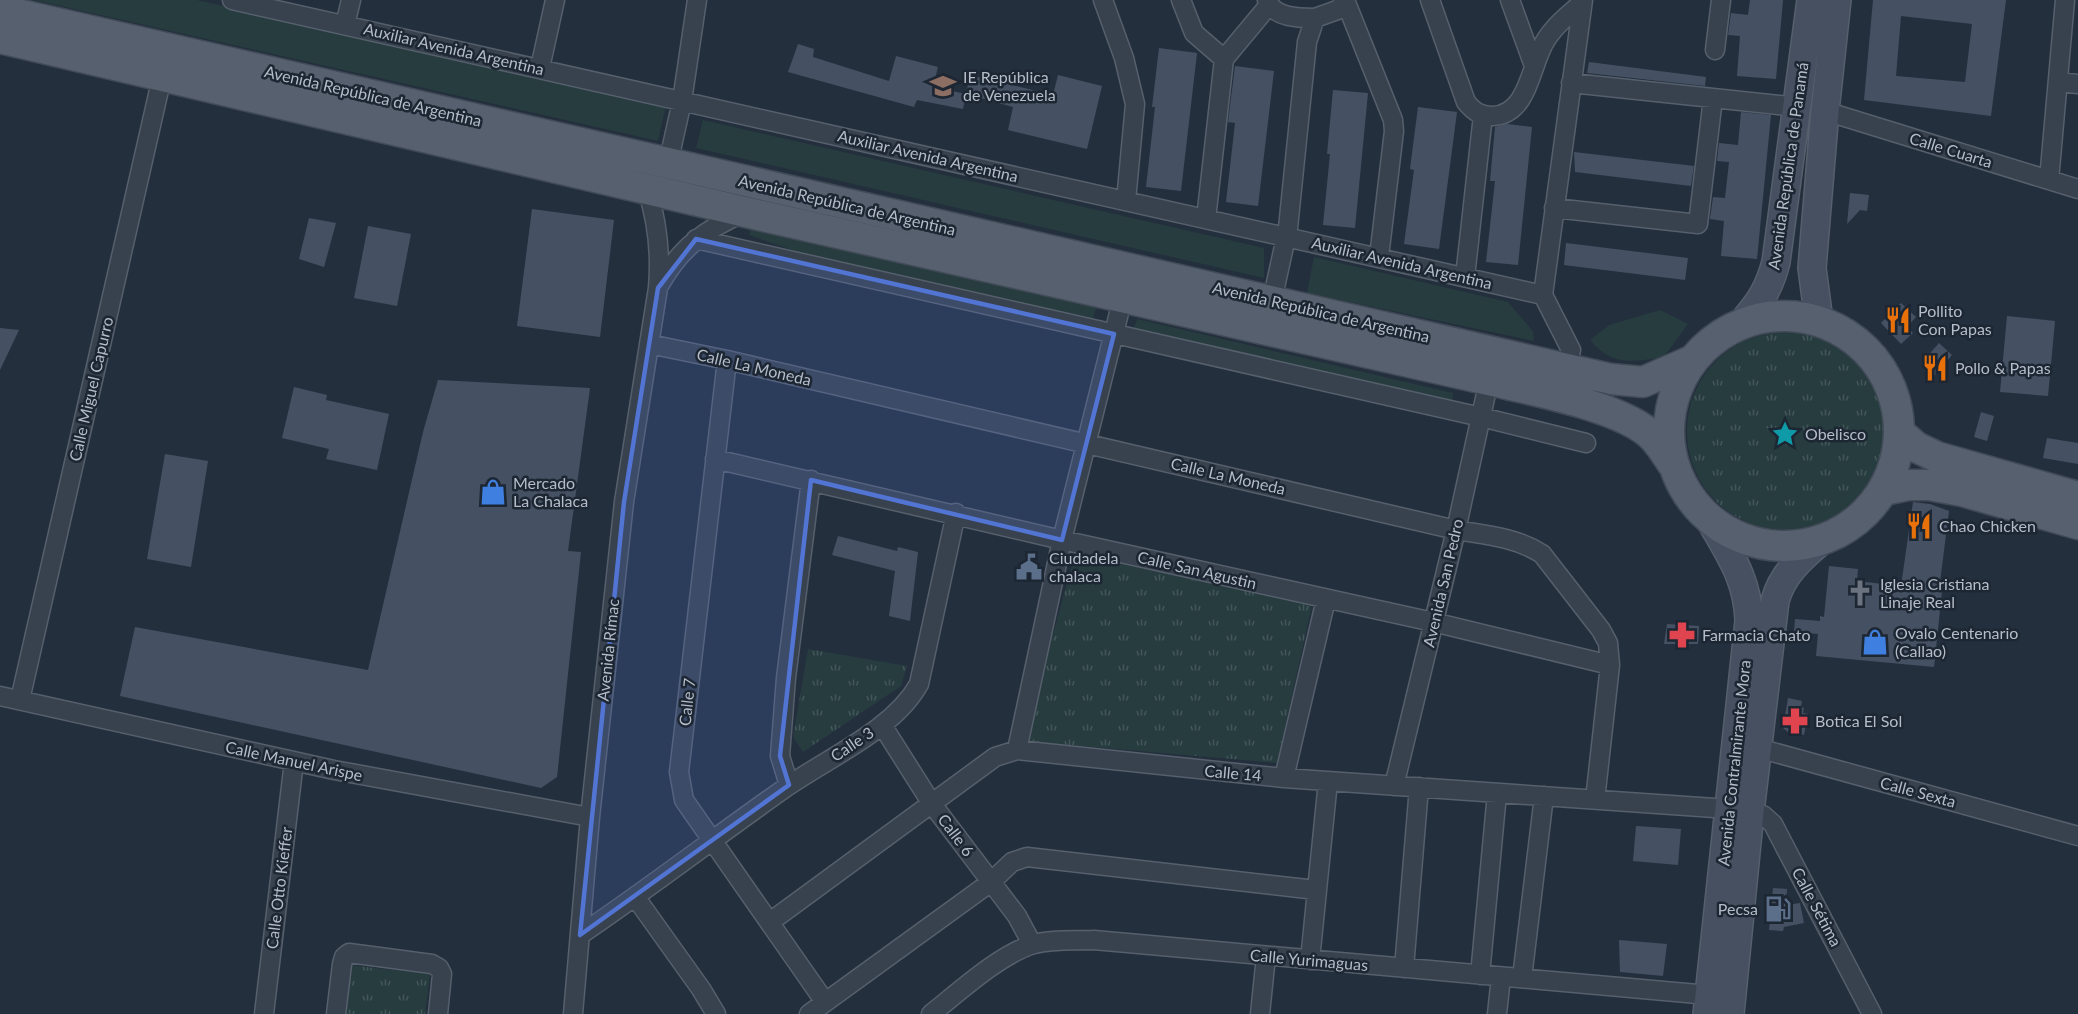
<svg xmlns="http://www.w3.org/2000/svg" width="2078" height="1014" viewBox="0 0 2078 1014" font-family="Lato,sans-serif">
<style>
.grass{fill:#263c3f}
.park{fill:url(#park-tufts)}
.building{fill:#455162;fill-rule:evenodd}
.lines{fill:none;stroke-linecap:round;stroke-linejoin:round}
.street-casing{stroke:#565f6c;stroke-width:21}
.secondary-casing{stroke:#565f6c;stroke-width:30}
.primary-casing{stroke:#414a57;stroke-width:33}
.street{stroke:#38414e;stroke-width:18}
.secondary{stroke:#465061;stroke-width:27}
.primary{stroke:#56606e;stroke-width:30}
.marked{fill:#5274d3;fill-opacity:0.2;stroke:#5274d3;stroke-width:4.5;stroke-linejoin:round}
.labels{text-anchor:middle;stroke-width:5;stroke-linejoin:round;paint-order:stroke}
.street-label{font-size:16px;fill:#b4bcc9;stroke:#1d2633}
.poi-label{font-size:16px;fill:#b4bcc9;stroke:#1d2633;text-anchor:start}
</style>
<defs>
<pattern id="park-tufts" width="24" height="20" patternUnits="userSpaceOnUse" patternTransform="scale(1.5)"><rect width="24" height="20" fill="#263c3f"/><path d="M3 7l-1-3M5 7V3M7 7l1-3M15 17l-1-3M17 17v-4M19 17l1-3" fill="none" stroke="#435659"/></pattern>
</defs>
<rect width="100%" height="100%" fill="#242f3e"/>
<path class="grass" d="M34,0h163l469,105 -8,36z
M703,120l561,128v30l-568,-130z
M750,230l347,74 -5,19 -265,-61 -78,-27z
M1314,257l194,45 25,29 1,10 -227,-48z
M1660,310l28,14 -25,34c-32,3 -50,9 -73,-18l19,-15z
M1137,319l316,74 -1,12 -319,-74z"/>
<path class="park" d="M1687 431a99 99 0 1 1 198 0a99 99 0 1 1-198 0Z
M1075,554l237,51 -35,158 -253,-22z
M808,649l99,17 -6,20 -98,66 -10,-15z
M348,965l82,9 -5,40h-82z"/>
<path class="building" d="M1750,0h33l-7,79 -39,-3 3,-40 -12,-1 3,-22 17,2z
M1873,0h133l-15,116 -127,-16zM1901,16l71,8 -7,58 -69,-6z
M798,44l16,5 -1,8 76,24 7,-25 42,11 -5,20 33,7 -3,15 -46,-9 -3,7 -126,-35z
M1159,48l38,5 -16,138 -35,-4 9,-80h-3z
M1589,62l117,15 -1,9 -118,-13z
M1235,66l39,5 -16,135 -32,-4 9,-79 -7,-1z
M970,75l83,20 5,-20 44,11 -15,63 -79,-19 5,-23 -47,-13z
M1333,90l35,3 -13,135 -32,-3 7,-71h-3z
M1418,107l39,5 -18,137 -35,-5 10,-74 -4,-1z
M1741,112l30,3 -14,144 -36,-3 3,-35 -14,-2 3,-22 12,1 4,-36 -12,-1 2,-18 19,2z
M1507,124l25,3 -14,138 -32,-3 9,-81h-5l5,-54z
M1574,152l120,14 -3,20 -116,-14z
M1850,193l19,2 -2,16 -7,-1 -13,14z
M532,209l82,11 -14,117 -83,-11z
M309,218l27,5 -12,44 -25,-8z
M368,226l43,8 -14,72 -43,-8z
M1566,243l122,15 -3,22 -121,-15z
M1901,303l15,14 -9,10 6,6 -12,11 -20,-21z
M2007,316l48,5 -7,75 -48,-4z
M0,328l19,2 -19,40z
M1939,343l13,12 -18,21 -10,-16z
M438,380l152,8 -22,163 13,1 -24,225 -16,11 -421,-92 15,-69 233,43 55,-238z
M294,387l33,8 -1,5 63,14 -12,56 -51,-11 3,-10 -47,-11z
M1981,412l13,4 -7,25 -13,-4z
M2047,438l31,5v21l-35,-6z
M165,454l43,7 -17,106 -44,-8z
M1913,502l17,2 19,7 -9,71h3l-9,85 -118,-11 2,-22 -24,-2 1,-13 25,2v-5l4,1 5,-51 29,3 -1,12 44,5z
M838,536l59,15 1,-4 20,5 -8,69 -21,-5 6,-45 -63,-16z
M1667,624l32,2 -1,18h-34z
M1788,698l14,3 -1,6 3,1 -1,5 5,1 -4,21 -16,-3 -5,-4z
M1636,826l45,3 -3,36 -45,-4z
M1773,888l14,1 -1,16 14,-2 4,20 -20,4 -1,4 -14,-1z
M1619,940l48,4 -4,32 -43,-4z"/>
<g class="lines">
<g class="street-casing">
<path id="street" d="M232,0l1311,295 28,55 -4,20
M1103,0l21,58 11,46 -9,97
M1181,0l13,33 30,26
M1267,0c7,18 32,18 48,18
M1345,0l48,120 1,11 -15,126
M1430,0l36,102c8,10 15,14 27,14 35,-2 37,-48 51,-73 9,-16 24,-28 38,-40
M1510,0l24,66
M345,25l6,-25
M1715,50l6,-50
M540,68l15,-68
M2058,82l20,2
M1571,83l227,24
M1825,111l253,78
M668,164l14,-63 15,-101
M2049,180l16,-180
M1554,208l144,16 15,-126
M1206,219l18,-160 45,-54
M696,239l785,178 105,26
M1465,277l18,-162
M660,284c21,-37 46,-55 85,-72
M1543,295l40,-295
M1272,301l16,-73 19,-186 8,-24 25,-9 4,-9
M649,344l78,16 729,170c29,5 60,7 86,24l59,76 7,13 2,22 -15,135
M727,360l-48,412 5,28 141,202
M715,459l347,81 371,82 177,43
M0,696l334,74 256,47
M20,700l142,-623
M882,725l50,79 85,112 15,28
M1758,748l320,88
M1017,750l45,-210 61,-243
M1284,778l42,-179
M789,785l-9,-29 6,-78 25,-198
M1394,786l62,-256 33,-150
M636,898l65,91 15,25
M770,922l225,-165 22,-7 267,28 445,31 34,6 10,9 99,190
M580,935c71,-48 138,-100 208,-149 42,-29 106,-57 131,-102l37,-171
M1310,960l18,-179
M1404,968l15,-181
M1480,975l17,-182
M1522,978l22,-182
M264,1014l30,-253
M336,1014l6,-50 2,-7 5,-4 83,11 7,4 3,6 -4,40
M573,1014l17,-197 34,-315 34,-214c3,-35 0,-65 -11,-99
M809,1014l182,-132 21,-20 15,-5 289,33
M931,1014c28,-22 69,-60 103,-70 20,-5 40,-3 60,-4l615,55
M1260,1014l6,-58
M1497,1014l4,-37"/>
</g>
<g class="secondary-casing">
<path id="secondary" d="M1819,321l-7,-53 13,-157 12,-111
M1742,323c18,-21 27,-34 34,-61l35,-262
M1707,1014l42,-393c-1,-41 -19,-66 -39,-101
M1730,1014l20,-202 25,-211c7,-27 26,-43 46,-60"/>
</g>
<g class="primary-casing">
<path id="primary" d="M0,10l1611,369 32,3 48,-21
M0,38l745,174 744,168c42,10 135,27 164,57 7,7 13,17 19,26
M1669 431a115 115 0 1 1 230 0a115 115 0 1 1-230 0Z
M1900,433l16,14 21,10 141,40
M1884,490l24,-5h21l33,6 116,33"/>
</g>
<use href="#street" class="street"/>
<use href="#secondary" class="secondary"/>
<use href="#primary" class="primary"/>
</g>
<path class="marked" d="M696,239l418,95 -52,206 -251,-60 -31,276 9,29 -209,150 44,-433 34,-214z"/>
<defs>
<g id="school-bare" transform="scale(2.07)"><path d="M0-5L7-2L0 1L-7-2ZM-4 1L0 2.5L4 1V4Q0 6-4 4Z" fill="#8d6e63" stroke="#1d2633" stroke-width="2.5" paint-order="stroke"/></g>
<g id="restaurant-bare" transform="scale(2.07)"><path d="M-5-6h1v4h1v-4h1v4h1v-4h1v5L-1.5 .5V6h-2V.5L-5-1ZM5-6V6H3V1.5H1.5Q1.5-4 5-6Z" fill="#e8710a" stroke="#1d2633" stroke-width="2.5" paint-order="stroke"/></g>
<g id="sight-bare" transform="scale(2.07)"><path d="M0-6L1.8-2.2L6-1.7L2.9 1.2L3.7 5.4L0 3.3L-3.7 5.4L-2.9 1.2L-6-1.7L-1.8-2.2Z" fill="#0f9aa8" stroke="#1d2633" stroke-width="2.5" paint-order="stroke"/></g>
<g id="shop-bare" transform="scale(2.07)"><path d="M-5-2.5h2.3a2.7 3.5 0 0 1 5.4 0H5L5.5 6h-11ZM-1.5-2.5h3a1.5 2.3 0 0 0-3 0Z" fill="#3f7fe0" stroke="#1d2633" stroke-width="2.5" paint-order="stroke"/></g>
<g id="civic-bare" transform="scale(2.07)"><path d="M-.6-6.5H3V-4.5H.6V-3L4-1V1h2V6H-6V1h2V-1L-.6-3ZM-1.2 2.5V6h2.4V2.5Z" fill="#5c6f8a" stroke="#1d2633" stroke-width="2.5" paint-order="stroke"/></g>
<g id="church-bare" transform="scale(2.07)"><path d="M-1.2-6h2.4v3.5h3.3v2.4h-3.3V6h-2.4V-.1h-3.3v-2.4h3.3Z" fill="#6b7280" stroke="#1d2633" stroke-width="2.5" paint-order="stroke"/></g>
<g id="pharmacy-bare" transform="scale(2.07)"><path d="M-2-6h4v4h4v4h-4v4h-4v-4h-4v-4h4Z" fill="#e0444e" stroke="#1d2633" stroke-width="2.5" paint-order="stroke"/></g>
<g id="fuel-bare" transform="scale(2.07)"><path d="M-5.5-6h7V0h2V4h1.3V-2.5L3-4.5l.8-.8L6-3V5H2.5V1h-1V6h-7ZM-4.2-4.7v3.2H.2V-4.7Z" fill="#5c6f8a" stroke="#1d2633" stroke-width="2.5" paint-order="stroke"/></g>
</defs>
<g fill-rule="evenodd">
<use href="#school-bare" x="943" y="86"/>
<use href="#restaurant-bare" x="1898" y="320"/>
<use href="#restaurant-bare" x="1935" y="368"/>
<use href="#sight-bare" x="1785" y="434"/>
<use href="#shop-bare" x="493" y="492"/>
<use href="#restaurant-bare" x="1919" y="526"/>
<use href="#civic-bare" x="1029" y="567"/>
<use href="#church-bare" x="1860" y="593"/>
<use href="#pharmacy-bare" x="1682" y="635"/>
<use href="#shop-bare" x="1875" y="642"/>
<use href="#pharmacy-bare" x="1795" y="721"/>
<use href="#fuel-bare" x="1778" y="909"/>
</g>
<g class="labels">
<g class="street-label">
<text transform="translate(454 49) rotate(13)" y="6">Auxiliar Avenida Argentina</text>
<text transform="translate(373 96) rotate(13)" y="6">Avenida República de Argentina</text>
<text transform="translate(1951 150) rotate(17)" y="6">Calle Cuarta</text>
<text transform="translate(928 156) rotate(13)" y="6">Auxiliar Avenida Argentina</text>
<text transform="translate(1788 166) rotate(-82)" y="6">Avenida República de Panamá</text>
<text transform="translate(847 205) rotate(13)" y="6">Avenida República de Argentina</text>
<text transform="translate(1402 263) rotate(13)" y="6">Auxiliar Avenida Argentina</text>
<text transform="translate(1321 312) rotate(13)" y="6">Avenida República de Argentina</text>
<text transform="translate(754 367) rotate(13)" y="6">Calle La Moneda</text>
<text transform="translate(91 389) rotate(-77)" y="6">Calle Miguel Capurro</text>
<text transform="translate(1228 476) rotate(13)" y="6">Calle La Moneda</text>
<text transform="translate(1197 570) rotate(13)" y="6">Calle San Agustin</text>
<text transform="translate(1443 583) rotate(-77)" y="6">Avenida San Pedro</text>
<text transform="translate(608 650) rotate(-84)" y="6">Avenida Rímac</text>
<text transform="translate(687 702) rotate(-84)" y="6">Calle 7</text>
<text transform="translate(852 744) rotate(-34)" y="6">Calle 3</text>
<text transform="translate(294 761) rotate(12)" y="6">Calle Manuel Arispe</text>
<text transform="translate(1734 763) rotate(-84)" y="6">Avenida Contralmirante Mora</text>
<text transform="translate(1233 773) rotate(5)" y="6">Calle 14</text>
<text transform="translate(1918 792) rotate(15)" y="6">Calle Sexta</text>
<text transform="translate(956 835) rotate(53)" y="6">Calle 6</text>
<text transform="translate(279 888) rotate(-83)" y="6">Calle Otto Kieffer</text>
<text transform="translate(1817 907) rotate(62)" y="6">Calle Sétima</text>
<text transform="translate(1309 960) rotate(5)" y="6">Calle Yurimaguas</text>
</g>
<g class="poi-label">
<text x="963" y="83">IE República<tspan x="963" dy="18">de Venezuela</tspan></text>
<text x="1918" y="317">Pollito<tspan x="1918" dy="18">Con Papas</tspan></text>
<text x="1955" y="374">Pollo &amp; Papas</text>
<text x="1805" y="440">Obelisco</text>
<text x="513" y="489">Mercado<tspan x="513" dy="18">La Chalaca</tspan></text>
<text x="1939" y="532">Chao Chicken</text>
<text x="1049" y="564">Ciudadela<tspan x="1049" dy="18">chalaca</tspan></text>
<text x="1880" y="590">Iglesia Cristiana<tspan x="1880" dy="18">Linaje Real</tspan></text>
<text x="1895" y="639">Ovalo Centenario<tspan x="1895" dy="18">(Callao)</tspan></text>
<text x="1702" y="641">Farmacia Chato</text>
<text x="1815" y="727">Botica El Sol</text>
<text x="1758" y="915" text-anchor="end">Pecsa</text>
</g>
</g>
</svg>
